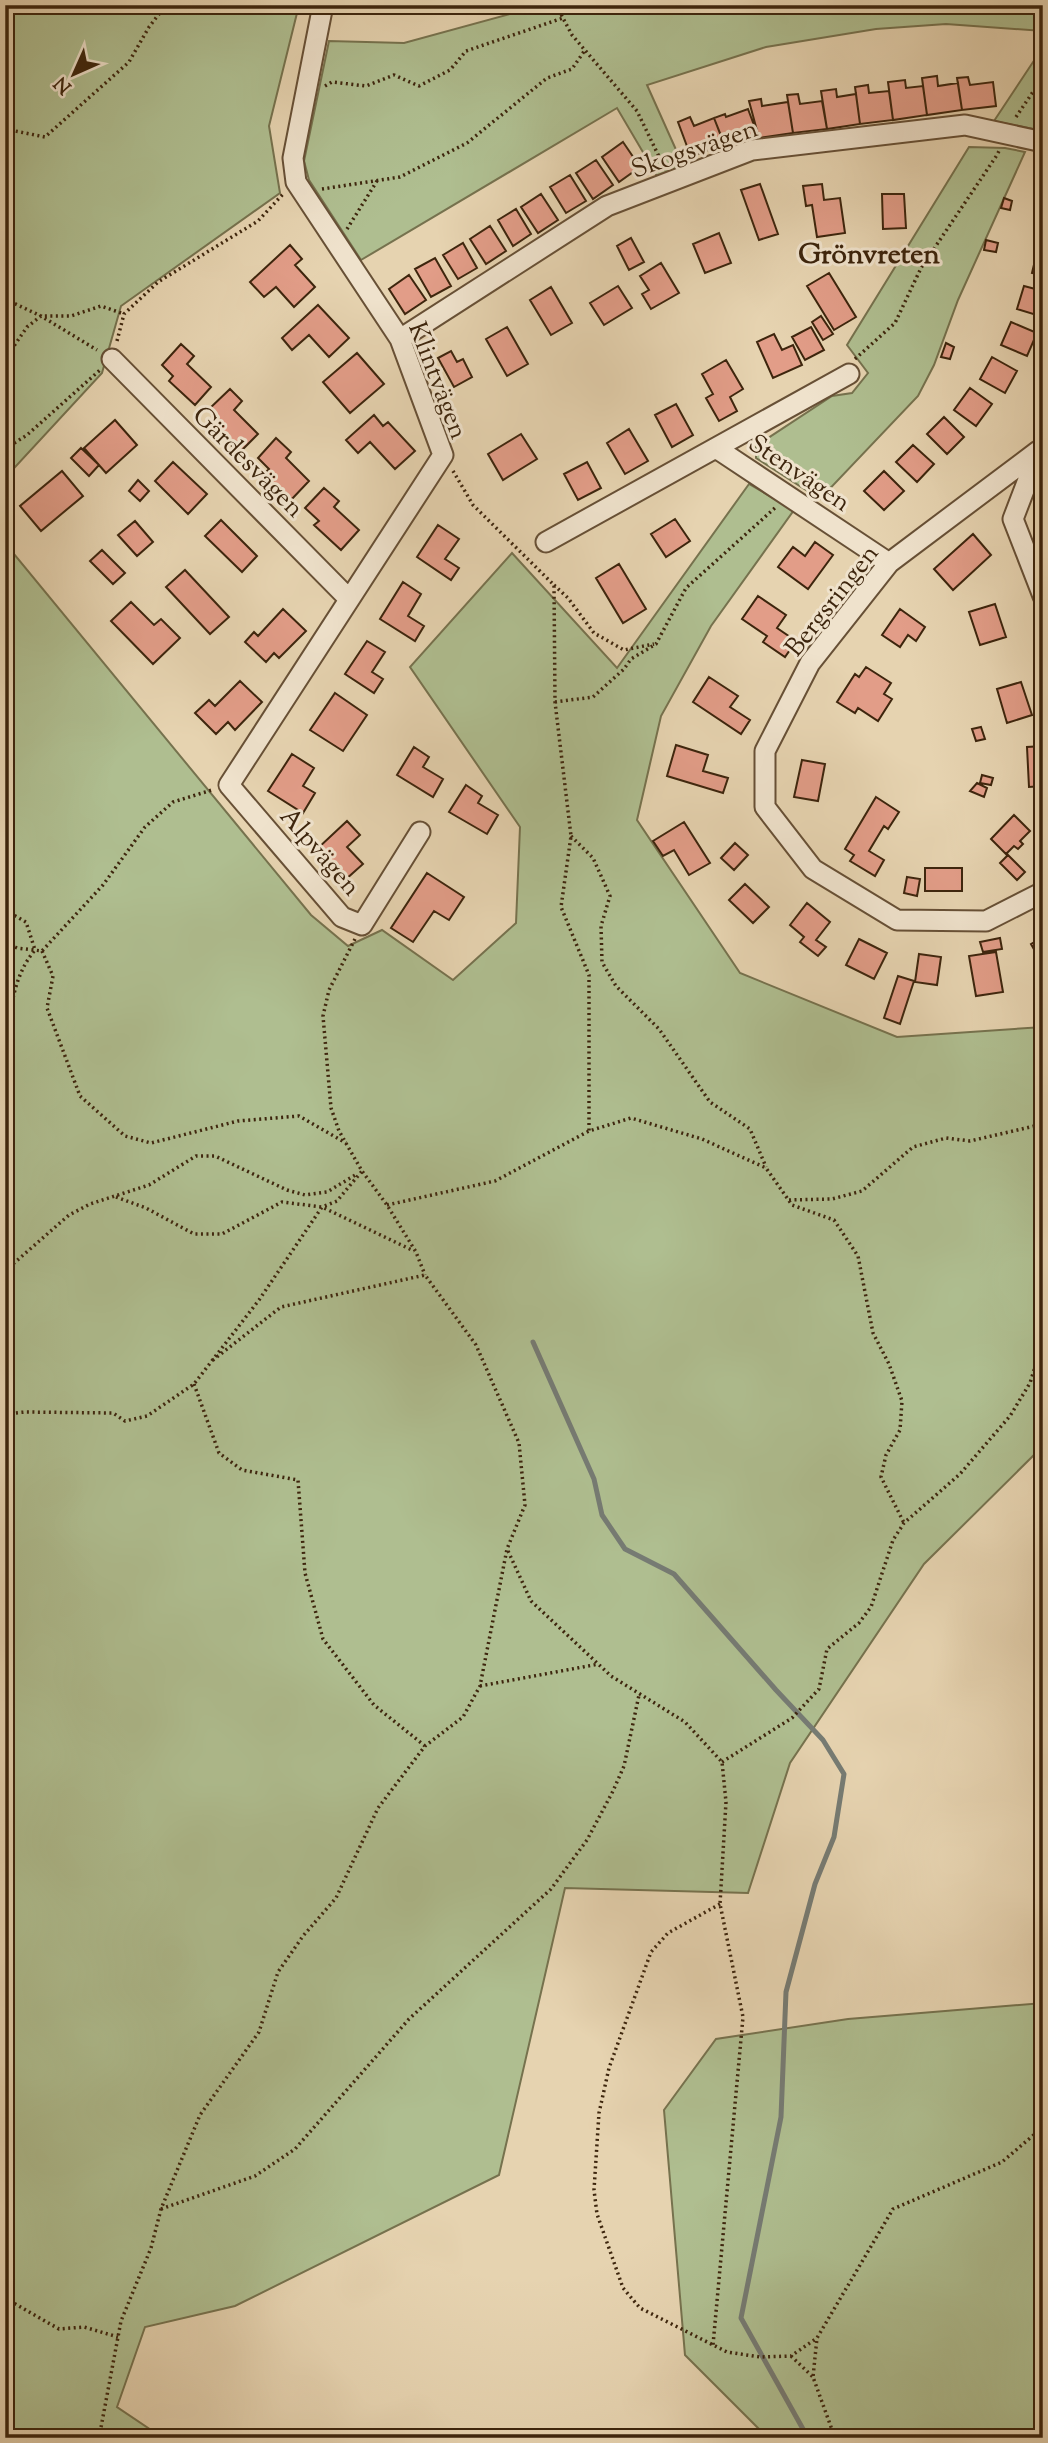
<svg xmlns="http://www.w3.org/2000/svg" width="1048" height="2443" viewBox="0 0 1048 2443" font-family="'Sorts Mill Goudy',serif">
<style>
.green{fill:#afbe90;stroke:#76724e;stroke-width:2}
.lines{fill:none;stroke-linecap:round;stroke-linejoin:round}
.stream{stroke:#767b73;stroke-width:5}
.building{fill:#e29d88;stroke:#3d250d;stroke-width:2}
.street-casing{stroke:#675036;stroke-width:23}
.path{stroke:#3d250d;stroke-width:3.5;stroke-dasharray:2 3.5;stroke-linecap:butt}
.street{stroke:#efe2cc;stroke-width:19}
.labels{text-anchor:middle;stroke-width:6;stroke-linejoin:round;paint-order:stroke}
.street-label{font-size:26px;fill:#3d250d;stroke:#efe2cc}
.neighbourhood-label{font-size:28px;font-weight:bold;fill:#3d250d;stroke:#efe2cc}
</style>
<rect width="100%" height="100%" fill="#e6d3b0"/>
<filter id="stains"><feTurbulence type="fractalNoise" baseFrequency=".00286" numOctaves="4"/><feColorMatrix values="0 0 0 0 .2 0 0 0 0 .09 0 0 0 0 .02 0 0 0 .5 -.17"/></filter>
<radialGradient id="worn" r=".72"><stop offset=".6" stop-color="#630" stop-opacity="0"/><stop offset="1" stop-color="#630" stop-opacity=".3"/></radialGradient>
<path class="green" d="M5,5h294l-30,121 11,67 -159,113 -19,67 -97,105z
M543,5h500v26l-97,-7 -70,5 -110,18 -119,38 39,87 -26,9 -43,-73 -256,152 -52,-80 -5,-19 25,-120 75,2z
M1043,47v84l-49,-10z
M969,147l36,1 20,4 -67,148 -24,65 -16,31 -98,103 -64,-41v-12l76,-50 20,-3 16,-20 -21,-28z
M749,484l45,26 -83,116 -50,90 -24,104 103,153 157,64 146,-10v419l-119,118 -134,199 -42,130 -183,-5 -66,287 -264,131 -90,21 -28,80 46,31h-158v-1895l306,372 37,31 34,-16 71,50 63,-57 4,-96 -110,-160 102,-114 105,115z
M1043,2003v435h-275l-83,-83 -21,-245 52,-71 132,-20z"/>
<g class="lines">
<path class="stream" d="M533,1342l61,137 8,36 23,34 49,25 102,116 47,50 21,34 -10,63 -19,47 -29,108 -5,125 -40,201 67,120"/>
</g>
<path class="building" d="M364,5h21l-19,6z
M937,76l1,10 20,-3 4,27 -35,5 -5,-37z
M968,77l2,8 23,-3 3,24 -34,4 -5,-32z
M905,80l1,8 17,-2 4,29 -34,5 -5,-38z
M868,85l1,8 20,-2 4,29 -33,4 -5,-37z
M836,89l1,8 19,-3 4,30 -33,5 -6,-38z
M798,94l2,10 22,-3 5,28 -34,4 -6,-38z
M761,99l1,7 26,-4 5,31 -34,5 -10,-37z
M748,109l10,27 -32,12 -12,-30 11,-4 1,3z
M690,117l4,9 20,-8 10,26 -33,13 -13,-35z
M623,142l17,25 -21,15 -17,-25z
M596,160l17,25 -20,14 -17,-26z
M570,175l16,26 -20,12 -16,-26z
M760,184l18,50 -19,6 -18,-50z
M822,184l2,16 16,-2 5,35 -28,4 -5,-32 -6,1 -3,-20z
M541,194l17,26 -20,13 -17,-26z
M882,194h22l2,34 -23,1z
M1004,198l8,3 -2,9 -9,-2z
M516,209l15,25 -18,12 -15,-26z
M490,226l16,25 -20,13 -16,-25z
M719,233l12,30 -26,10 -12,-29z
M631,238l13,24 -15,8 -12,-24z
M986,240l12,3 -2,9 -12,-2z
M463,243l14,25 -19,11 -15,-24z
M290,245l12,14 -7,6 20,22 -21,20 -18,-20 -12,10 -14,-15z
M1038,248l5,1v26l-11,-2z
M435,258l16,28 -20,11 -16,-28z
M661,263l18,30 -28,16 -9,-15 7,-4 -9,-14z
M829,273l27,44 -22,13 -27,-44z
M409,275l17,25 -21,14 -16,-25z
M618,286l14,22 -28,17 -14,-22z
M1024,286l19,5v26l-26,-8z
M551,287l21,36 -21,12 -21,-35z
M318,305l31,33 -20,19 -20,-22 -17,15 -10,-12z
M821,316l12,18 -10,6 -11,-18z
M1011,322l26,11 -10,23 -26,-11z
M507,327l21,37 -21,12 -21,-37z
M811,327l13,23 -19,10 -13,-23z
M774,334l8,16 11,-5 9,20 -29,13 -16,-36z
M946,343l8,4 -4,12 -9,-2z
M181,344l13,12 -7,8 24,23 -16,18 -26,-24 4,-5 -11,-11z
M451,351l6,11 6,-3 9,18 -18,10 -16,-29z
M357,353l27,31 -34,29 -27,-31z
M992,357l25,14 -12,22 -25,-14z
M726,360l17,29 -13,8 7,14 -18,10 -13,-23 7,-4 -11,-20z
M970,388l22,16 -16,22 -22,-16z
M230,389l12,12 -8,9 24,24 -19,19 -25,-25 6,-6 -12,-12z
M676,404l17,31 -21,12 -17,-32z
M374,415l9,11 5,-4 27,29 -20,18 -25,-27 -12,11 -12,-13z
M944,417l20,20 -17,17 -20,-20z
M115,420l22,25 -31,28 -22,-25z
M629,429l19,32 -23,13 -18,-31z
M521,434l16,25 -34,21 -15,-26z
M276,438l15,14 -5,6 23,23 -19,20 -27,-26 6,-6 -11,-11z
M913,445l21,19 -17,18 -21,-20z
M81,448l18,17 -10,11 -18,-18z
M173,462l34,32 -19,20 -33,-33z
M587,462l14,26 -23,12 -14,-26z
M62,471l21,25 -42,35 -21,-25z
M884,471l20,20 -20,19 -20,-19z
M138,480l11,11 -9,10 -11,-10z
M324,488l15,13 -5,6 25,23 -18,20 -27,-25 5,-4 -14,-13z
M675,519l15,22 -24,16 -15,-23z
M221,520l36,36 -15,16 -37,-36z
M135,521l18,21 -16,14 -19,-21z
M438,525l21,14 -14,20 14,9 -8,12 -34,-23z
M973,534l18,21 -38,35 -19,-21z
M815,542l18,13 -25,34 -30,-22 15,-20 12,9z
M102,550l23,23 -12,11 -23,-23z
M619,564l27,45 -23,14 -27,-45z
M185,570l44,47 -19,17 -44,-47z
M403,582l18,12 -13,22 16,10 -9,15 -35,-22z
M758,596l28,19 -9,13 19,13 -11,16 -22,-15 4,-6 -25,-17z
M131,602l23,23 7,-6 19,19 -27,26 -42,-43z
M995,604l11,33 -26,8 -11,-33z
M283,609l23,22 -27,27 -5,-5 -8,9 -21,-20 9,-10 4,4z
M900,609l25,18 -9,14 -8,-6 -8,12 -18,-12z
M367,641l18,11 -13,20 11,7 -9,14 -29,-19z
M866,667l25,16 -7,11 8,5 -14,22 -20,-13 -3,5 -18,-11 18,-28 4,3z
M709,677l29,19 -8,11 20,13 -9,14 -48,-32z
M240,681l22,21 -27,28 -7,-8 -12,12 -21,-21 14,-13 6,6z
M1021,682l11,33 -25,8 -10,-34z
M335,693l32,22 -24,36 -33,-21z
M981,727l4,12 -9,2 -4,-12z
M676,745l32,10 -5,16 25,7 -5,15 -56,-17z
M1043,746v40l-14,1 -2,-40z
M414,747l15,10 -6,10 20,12 -10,18 -36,-22z
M292,754l22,14 -11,18 12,7 -12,20 -35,-22z
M802,760l23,4 -7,37 -24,-4z
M982,775l11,3 -2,7 -11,-2z
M977,783l10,5 -3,9 -14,-6z
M466,785l16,11 -4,7 20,12 -11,19 -38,-22z
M876,797l23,15 -11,17 -4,-3 -15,25 15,9 -9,16 -25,-15 4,-6 -9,-6z
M1014,815l16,16 -10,10 3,3 -5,5 -4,-3 -8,8 -15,-15z
M347,821l13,14 -13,12 16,17 -18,16 -28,-31z
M684,822l26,41 -21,12 -15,-25 -11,6 -10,-15z
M735,843l13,12 -14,15 -13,-12z
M1008,855l17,17 -8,8 -17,-17z
M925,868h37v23h-37z
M427,873l37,24 -15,23 -15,-9 -21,31 -22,-14z
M907,877l13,2 -3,17 -13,-3z
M745,884l24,23 -16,16 -24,-23z
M807,903l23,19 -14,18 10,7 -8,9 -18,-14 4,-5 -14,-12z
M1043,937v28l-12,-21z
M1000,938l2,11 -19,3 -3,-10z
M859,939l28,14 -13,26 -28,-14z
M996,952l7,40 -27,4 -7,-40z
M919,954l22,3 -4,28 -22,-3z
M898,976l16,5 -14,43 -16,-6z"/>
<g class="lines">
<g class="street-casing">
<path id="street" d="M323,5l-30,153 3,24 104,157 43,116 -214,330 113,132 20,8 58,-93
M400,339l207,-133 145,-56 213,-25 78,17
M112,359l237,240
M716,448l173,115
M1038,451l-149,112 -79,100 -45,88v56l48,62 84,51 89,1 57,-29
M1039,451l-26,68 30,77
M546,542l303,-168"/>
</g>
<path class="path" d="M556,5l16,30 65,76 27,56
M325,86l7,-4 34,4 28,-11 25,11 31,-16 16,-19 97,-33
M1016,117l27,-40
M5,129l40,8 84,-75 20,-35 17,-22
M322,189l78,-12 67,-34 80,-65 25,-9 13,-19
M347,229l30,-48
M5,299l36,17 56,34
M117,341l7,-27 34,-32 100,-61 26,-28
M5,359l22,-32 14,-11h30l30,-10 23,8
M855,359l40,-36 26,-55 76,-113 3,-6
M5,449l22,-14 73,-65
M453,471l20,34 81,80 1,117 16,134 -10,71 28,68v156
M554,585l14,13 26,35 30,17 30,-6
M555,702l38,-5 31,-28 7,-10 25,-15 30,-56 90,-81
M571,836l22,22 17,38 -9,30 1,36 14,24 43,43 51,73 40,27 16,38
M5,910l21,12 9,28c-21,25 -22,53 -30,83
M355,939l-26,51 -6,26 8,92 8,23 23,40 25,34 29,47 9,23
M5,943l12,5 25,3 61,-66 42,-58 28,-25 39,-12
M42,951l11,25 -6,32 33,88 45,40 26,7 87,-22 61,-5 47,27
M116,1197l30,11 48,26h28l60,-32 40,5 92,44
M789,1200l43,-1 30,-8 51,-44 33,-9 24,3 73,-17
M387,1205l108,-24 94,-50 42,-13 71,21 64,29 26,37 42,15 24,36 15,77 16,31 13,37 -2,29 -14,25 -5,22 23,46
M5,1271l64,-56 21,-11 59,-19 47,-29h19l72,34 18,5 22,-3 30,-18
M194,1384l25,69 23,17 56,10 7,93 18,66 51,66 51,41
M5,1414l20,-2 88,1 12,8 22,-5 47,-32 65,-84 63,-93 15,-6 25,-30
M508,1551l23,50 80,75 74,46 37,40 4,40 -6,102 23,113 -30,328
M480,1686l119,-22
M722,1762l70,-44 27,-29 8,-40 32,-26 12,-16 22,-67 11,-17 56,-49 50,-58 20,-33 13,-41
M720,1904l-52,29 -17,19 -42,116 -10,45 -5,77 3,24 26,74 17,20 87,44 33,5 31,-1 26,-18
M161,2209l94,-33 40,-27 114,-130 142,-130 36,-49 26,-49 11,-25 15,-71
M5,2298l54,31 25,-2 34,10
M791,2356l22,21
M99,2438l22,-117 30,-73 10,-39 39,-94 59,-83 19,-60 25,-36 33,-38 42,-90 47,-62 38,-29 17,-31 27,-137 18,-44 -6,-62 -43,-98 -51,-70 -144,32 -68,53
M835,2438l-22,-61 4,-39 76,-129 109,-47 41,-35"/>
<use href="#street" class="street"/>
</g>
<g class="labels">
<g class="street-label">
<text transform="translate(694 148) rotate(-19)" y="9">Skogsvägen</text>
<text transform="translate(439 380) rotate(69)" y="9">Klintvägen</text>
<text transform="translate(249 461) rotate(45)" y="9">Gärdesvägen</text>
<text transform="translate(800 472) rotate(34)" y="9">Stenvägen</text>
<text transform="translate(831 600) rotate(-52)" y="9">Bergsringen</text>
<text transform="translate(321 851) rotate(49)" y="9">Alpvägen</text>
</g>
<g class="neighbourhood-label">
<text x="869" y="263">Grönvreten</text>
</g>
</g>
<rect width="1048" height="2443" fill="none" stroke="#e6d3b0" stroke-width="28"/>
<rect x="7" y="7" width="1034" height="2429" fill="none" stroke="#3d250d" stroke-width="3.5"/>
<rect x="14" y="14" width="1020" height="2415" fill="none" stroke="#3d250d" stroke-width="2"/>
<g transform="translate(74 74) rotate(225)" stroke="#efe2cc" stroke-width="5" paint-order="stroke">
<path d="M0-5L12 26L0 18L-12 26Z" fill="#3d250d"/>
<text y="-10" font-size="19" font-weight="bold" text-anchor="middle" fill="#3d250d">N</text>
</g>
<rect width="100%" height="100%" filter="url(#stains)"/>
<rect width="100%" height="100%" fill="url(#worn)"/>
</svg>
